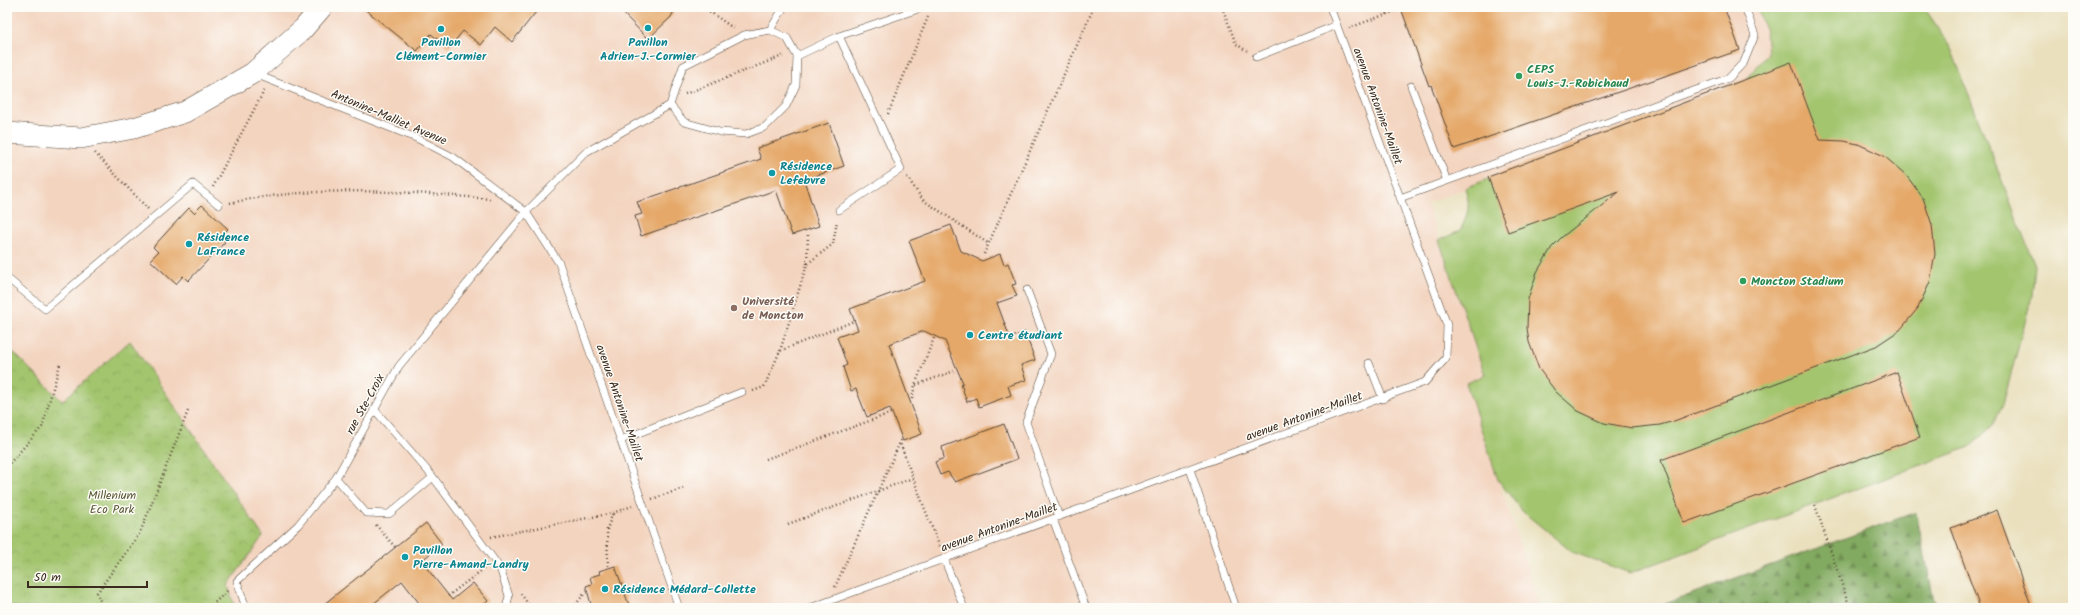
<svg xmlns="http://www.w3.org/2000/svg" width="2080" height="615" viewBox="0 0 2080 615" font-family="Kalam,sans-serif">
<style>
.built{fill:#f3d4bf}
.forest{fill:url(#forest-firs);stroke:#5e6a40}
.park{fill:url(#park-crowns);stroke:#6f7846}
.pitch{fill:#a3c56e;stroke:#6f7846}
.building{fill:#e5a869}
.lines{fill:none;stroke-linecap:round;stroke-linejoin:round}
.lane-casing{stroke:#554536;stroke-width:8}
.secondary-casing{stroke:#554536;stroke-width:22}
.path{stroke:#554536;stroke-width:2.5;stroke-dasharray:1 3;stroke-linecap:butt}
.lane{stroke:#fff;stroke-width:7}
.secondary{stroke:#fff;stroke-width:21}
.culture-dot{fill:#0f9aa8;stroke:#fdfcf7;stroke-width:1.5}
.leisure-dot{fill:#2e9e5b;stroke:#fdfcf7;stroke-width:1.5}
.education-dot{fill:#8d6e63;stroke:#fdfcf7;stroke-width:1.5}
.labels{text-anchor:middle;stroke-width:3;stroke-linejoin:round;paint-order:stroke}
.culture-label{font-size:12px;font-weight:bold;fill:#0d838f;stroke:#fdfcf7;text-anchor:start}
.leisure-label{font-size:12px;font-weight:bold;fill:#27864d;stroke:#fdfcf7;text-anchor:start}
.street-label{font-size:12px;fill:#3b2a1e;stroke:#fdfcf7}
.education-label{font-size:12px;font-weight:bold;fill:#785e54;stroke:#fdfcf7;text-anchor:start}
.park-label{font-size:12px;fill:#5a5836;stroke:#fdfcf7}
</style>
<defs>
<pattern id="forest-firs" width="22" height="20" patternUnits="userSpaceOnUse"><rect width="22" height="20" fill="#82aa61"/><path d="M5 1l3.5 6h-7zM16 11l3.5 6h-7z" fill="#6c8b4f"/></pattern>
<pattern id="park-crowns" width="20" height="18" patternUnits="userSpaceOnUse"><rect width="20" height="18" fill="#a3c56e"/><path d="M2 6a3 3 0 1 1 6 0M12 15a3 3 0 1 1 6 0" fill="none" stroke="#8da95f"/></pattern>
</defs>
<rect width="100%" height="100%" fill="#fdfcf7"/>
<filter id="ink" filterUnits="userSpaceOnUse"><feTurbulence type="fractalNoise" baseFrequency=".025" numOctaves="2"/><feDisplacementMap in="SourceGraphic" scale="8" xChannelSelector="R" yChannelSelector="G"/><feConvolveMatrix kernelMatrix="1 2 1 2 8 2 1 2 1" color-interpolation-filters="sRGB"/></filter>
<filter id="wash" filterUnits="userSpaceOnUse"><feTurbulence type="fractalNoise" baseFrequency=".012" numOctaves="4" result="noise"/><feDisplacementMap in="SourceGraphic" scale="16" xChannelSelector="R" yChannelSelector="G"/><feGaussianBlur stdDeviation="0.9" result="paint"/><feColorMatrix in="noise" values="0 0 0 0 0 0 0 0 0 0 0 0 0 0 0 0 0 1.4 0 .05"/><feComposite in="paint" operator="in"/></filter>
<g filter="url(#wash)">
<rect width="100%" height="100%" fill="#eae0be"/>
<path class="built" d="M7,7h1750l9,25 2,21 -21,26 -15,7 -305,117 58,173 -19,8 75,224h-1534v-453l6,-32 -6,-1z"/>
<path class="forest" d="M1916,512l18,88 5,8h-285z"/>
<path class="park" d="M130,341l133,195 -35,49 7,23h-228v-262l55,55z"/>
<path class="pitch" d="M1757,7h156l13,3 24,36 85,220 -3,30 -29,108 -11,22 -22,21 -340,126 -58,-21 -50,-41 -24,-31 -32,-97 19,-8 -46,-135 21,-9c8,-17 11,-25 5,-43l282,-109 21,-26 -2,-21z"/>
<g id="blocks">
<path class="building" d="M362,7h178l-28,35 -17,-15 -14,18 -18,-14 -14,17 -18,-14 -14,17z
M617,7h59l-5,10 -23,22z
M1414,7h310l16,43 -286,99 -23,-64 -2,1 -27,-75z
M1791,62l29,78 24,1 14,3 26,12 22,19 17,23 9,27 3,29 -5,28 -12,26 -18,22 -24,16 -202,75 -14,4 -28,3 -28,-5 -26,-12 -22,-19 -17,-23 -10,-27 -2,-14 1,-29 9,-27 15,-25 10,-10 57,-45 -111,40 -20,-55z
M829,123l15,43 -40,14 15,46 -27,9 -16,-45 -135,46 -6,-20 7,-2 -5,-12 124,-43 -4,-11z
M202,205l26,24 -8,8 5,5 -37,39 -5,-5 -7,8 -26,-24 8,-8 -5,-5 36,-39 5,5z
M951,225l10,26 21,10 18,-7 4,11 4,-2 8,21 -4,1 5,11 -20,7 13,35 15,-6 10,28 -14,5 5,15 -18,6 3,9 -32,12 -3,-9 -9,4 -6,-18 2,-1 -18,-42 -21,-10 -35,13 33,90 -19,7 -13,-33 -23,9 -11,-28 -5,2 -8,-24 4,-2 -10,-28 21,-7 -8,-21 75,-28 -16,-40z
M1897,372l23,65 -236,86 -23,-63z
M1004,424l13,35 -62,23 -7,-10 -8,3 -5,-13 9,-4 -2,-11z
M1997,510l35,98h-52l-29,-80z
M426,523l16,21 -21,17 31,39 21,-17 15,18 -8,7h-57l-21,-27 -34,27h-49z
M615,566l15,42h-38l-6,-22 6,-2 -2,-7 10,-3 -1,-3z"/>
</g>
</g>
<g filter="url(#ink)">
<use href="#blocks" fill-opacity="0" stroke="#554536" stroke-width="1"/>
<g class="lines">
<g class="lane-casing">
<path id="lane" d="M770,30l17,8 10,18 -1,29 -10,21 -21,21 -19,7 -26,-2 -36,-10 -14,-17 13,-39 61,-31z
M770,30l14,-23
M839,36l85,-29
M797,56l42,-20 62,133 -62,41
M1256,57l81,-32
M255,74l161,64 37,19 73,55 33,51 120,345
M1411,86l36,95
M1400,198l329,-120 15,-16 11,-27 -10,-28
M7,278l38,31 148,-125 26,21
M1027,290l24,64 -25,68 33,95
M1369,363l14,36
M374,409l59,68 67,91 9,28 -3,12
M621,440l121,-48
M1190,469l46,139
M336,478l30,35 23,1 44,-37
M1053,519l33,89
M944,559l20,49
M246,608l-9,-27 61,-56 38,-47 63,-112 127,-154 60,-60 84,-47
M810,608l615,-226 21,-24 1,-33 -117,-318"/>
</g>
<g class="secondary-casing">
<path id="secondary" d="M7,133l74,5 53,-10 51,-16 68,-39 50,-44 19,-22"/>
</g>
<path class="path" d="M703,7l30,21
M1222,7l14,37 11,7
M1349,28l54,-20
M685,94l100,-39
M888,114l40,-97
M95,153l53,56
M907,177l16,23 66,44
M213,187l52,-98
M230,203c82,-18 176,-12 260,-4
M984,254l110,-247
M807,264l1,-29
M780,351l27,-87 26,-20 4,-23
M916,385l38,-14
M753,391l11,-4 16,-36 74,-30
M912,399l3,-14 19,-47
M766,459l125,-46
M7,466l35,-39 18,-63
M913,478l27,70
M652,499l32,-11
M1815,505l35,103
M788,524l125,-46 -13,-35
M376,525l19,22
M491,537l122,-24 19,-7
M608,566l-1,-37 6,-16
M835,587l66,-147
M521,594l10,14
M448,596l38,-29
M103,608l-6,-15 43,-60 48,-122
M209,608l20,-19
M573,608l11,-14"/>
<use href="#lane" class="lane"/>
<use href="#secondary" class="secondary"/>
</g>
</g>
<g class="culture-dot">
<circle cx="648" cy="28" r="4"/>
<circle cx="441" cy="29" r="4"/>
<circle cx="772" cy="173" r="4"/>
<circle cx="189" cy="244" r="4"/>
<circle cx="970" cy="335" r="4"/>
<circle cx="405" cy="557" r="4"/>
<circle cx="605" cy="589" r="4"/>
</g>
<g class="leisure-dot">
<circle cx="1519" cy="76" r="4"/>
<circle cx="1743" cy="281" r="4"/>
</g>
<circle class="education-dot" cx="734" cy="308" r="4"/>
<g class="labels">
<g class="culture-label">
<text x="441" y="46" text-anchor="middle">Pavillon<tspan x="441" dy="14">Clément-Cormier</tspan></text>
<text x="648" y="46" text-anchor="middle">Pavillon<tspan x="648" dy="14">Adrien-J.-Cormier</tspan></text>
<text x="780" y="170">Résidence<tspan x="780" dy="14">Lefebvre</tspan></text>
<text x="197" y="241">Résidence<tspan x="197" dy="14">LaFrance</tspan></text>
<text x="978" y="339">Centre étudiant</text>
<text x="413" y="554">Pavillon<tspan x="413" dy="14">Pierre-Amand-Landry</tspan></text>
<text x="613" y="593">Résidence Médard-Collette</text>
</g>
<g class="leisure-label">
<text x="1527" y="73">CEPS<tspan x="1527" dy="14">Louis-J.-Robichaud</tspan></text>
<text x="1751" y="285">Moncton Stadium</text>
</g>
<g class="street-label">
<text transform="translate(1378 106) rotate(70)" y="4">avenue Antonine-Maillet</text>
<text transform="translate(389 117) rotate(23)" y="4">Antonine-Malliet Avenue</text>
<text transform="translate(620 403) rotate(71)" y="4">avenue Antonine-Maillet</text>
<text transform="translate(365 404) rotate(-61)" y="4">rue Ste-Croix</text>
<text transform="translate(1304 416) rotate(-20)" y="4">avenue Antonine-Maillet</text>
<text transform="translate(999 527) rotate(-20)" y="4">avenue Antonine-Maillet</text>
</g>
<g class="education-label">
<text x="742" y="305">Université<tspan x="742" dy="14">de Moncton</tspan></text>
</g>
<g class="park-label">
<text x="112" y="499">Millenium<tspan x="112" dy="14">Eco Park</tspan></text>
</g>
</g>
<rect width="2080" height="615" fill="none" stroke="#fdfcf7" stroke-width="24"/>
<path d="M28 581v6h119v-6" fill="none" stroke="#3b2a1e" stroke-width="2"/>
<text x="34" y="581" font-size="12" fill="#3b2a1e" stroke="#fdfcf7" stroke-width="3" paint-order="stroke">50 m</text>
</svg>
